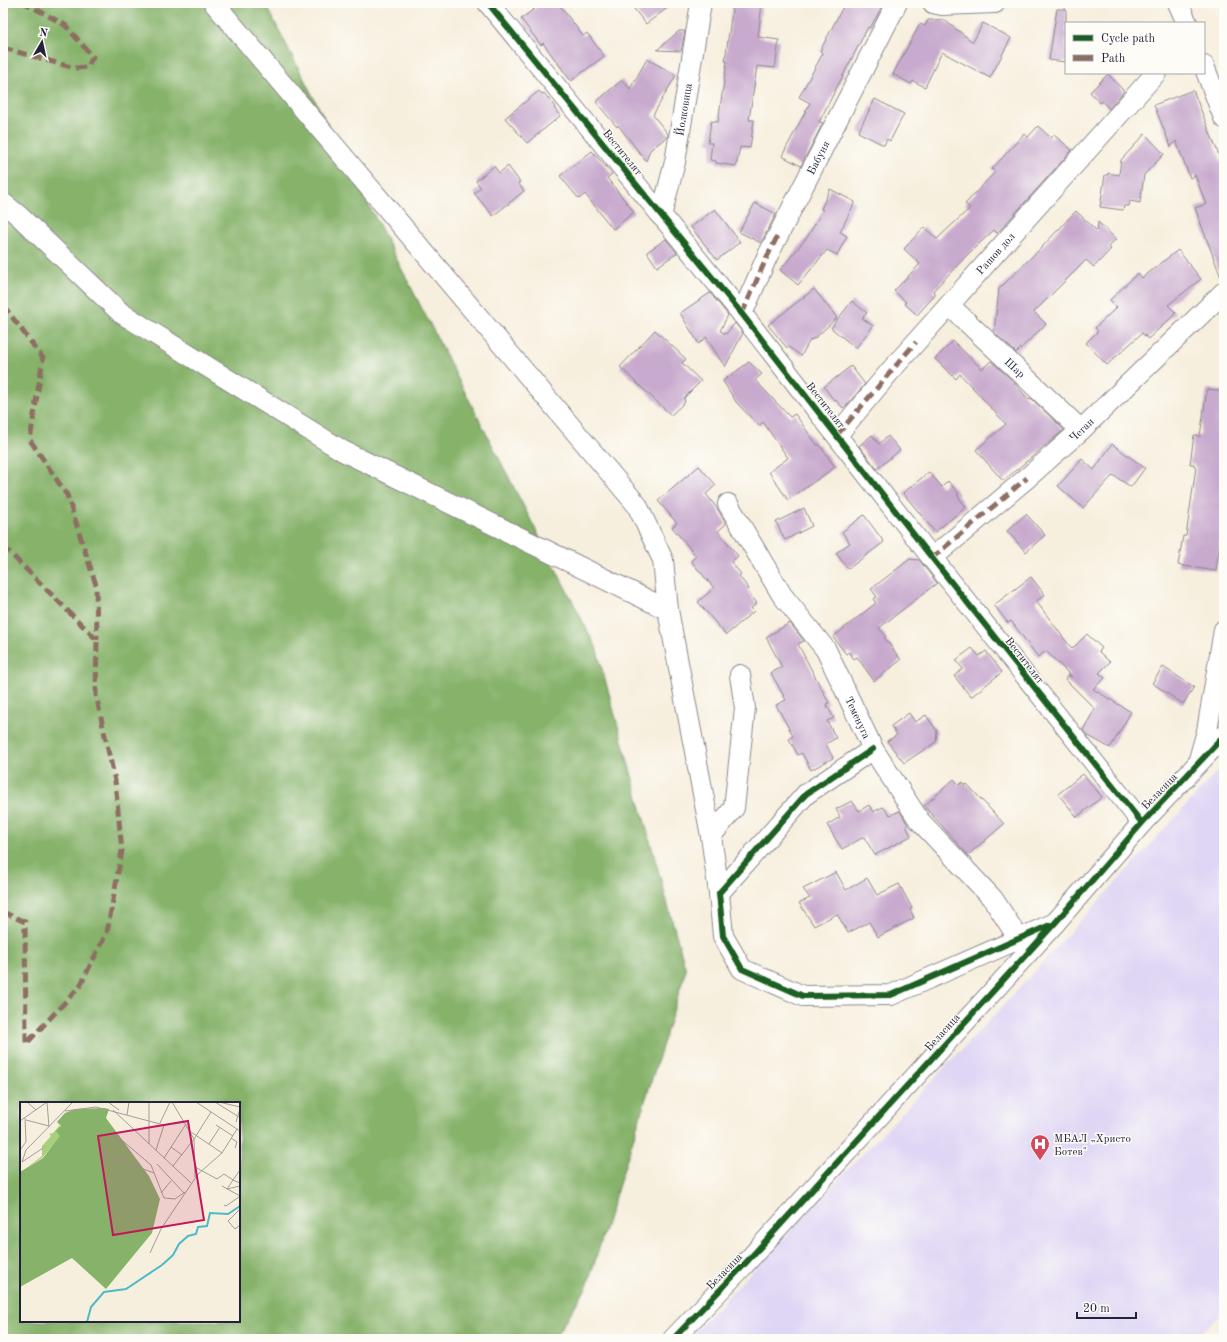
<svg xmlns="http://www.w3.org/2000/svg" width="1227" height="1342" viewBox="0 0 1227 1342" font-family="'Old Standard TT',serif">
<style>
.built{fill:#dfd5f5}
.forest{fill:#86b26a;stroke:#546a52;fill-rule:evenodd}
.building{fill:#c8aace}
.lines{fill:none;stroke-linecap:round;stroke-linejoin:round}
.minor-casing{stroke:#8c888c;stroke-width:22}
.minor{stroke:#fff;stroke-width:20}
.quiet{stroke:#8d6e63;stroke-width:5;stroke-dasharray:10 5;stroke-linecap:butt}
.cycleway-casing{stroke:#fdfcf7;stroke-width:8}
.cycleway{stroke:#1b5e20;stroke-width:6}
.labels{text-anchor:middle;stroke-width:3;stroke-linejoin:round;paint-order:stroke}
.street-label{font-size:11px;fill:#22223b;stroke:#fdfcf7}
.poi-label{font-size:11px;fill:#22223b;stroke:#fdfcf7;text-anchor:start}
.inset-river{fill:none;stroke:#4dbac6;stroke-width:2}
.inset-road{fill:none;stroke:#a29d9d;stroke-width:1}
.view{fill:#c2185b;fill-opacity:0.15;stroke:#c2185b;stroke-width:2}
.inset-edge{fill:none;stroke:#22223b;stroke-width:2}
</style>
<rect width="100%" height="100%" fill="#fdfcf7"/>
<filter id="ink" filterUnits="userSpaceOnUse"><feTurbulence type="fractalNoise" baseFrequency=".025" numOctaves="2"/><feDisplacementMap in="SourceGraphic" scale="8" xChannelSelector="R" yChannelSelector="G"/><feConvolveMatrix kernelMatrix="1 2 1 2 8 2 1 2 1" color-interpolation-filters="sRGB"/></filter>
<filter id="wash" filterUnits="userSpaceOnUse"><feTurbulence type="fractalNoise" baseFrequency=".012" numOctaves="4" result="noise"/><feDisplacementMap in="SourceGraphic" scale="16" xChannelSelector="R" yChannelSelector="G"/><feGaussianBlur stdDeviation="0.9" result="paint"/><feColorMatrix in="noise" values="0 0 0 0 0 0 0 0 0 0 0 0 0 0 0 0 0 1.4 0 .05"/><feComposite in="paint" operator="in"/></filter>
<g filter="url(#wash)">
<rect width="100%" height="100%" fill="#f7efde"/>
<path class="built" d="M1224,764v548l-30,27h-506l311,-329z"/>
<path class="forest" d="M3,3h262l331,644 90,323 -99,317 -33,52h-551zM21,1103h218v218h-218z"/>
<g id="blocks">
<path class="building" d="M542,3h16l25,33 4,-3 17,23 -33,25 -28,-38 -2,2 -20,-26z
M642,3h32l-28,21 -12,-15z
M733,3h29l-4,34 21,3 -4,28 -18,-2 -8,54h5l-4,28 -10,-1 -4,19 -20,-3v-2l-6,-1 2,-17h-4l3,-22 7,1 9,-61h-2z
M845,3h39l-14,25 -2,-1 -49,95 4,1 -22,43 -19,-10 28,-53 -11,-6 24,-44 -3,-2z
M1057,9h9v53l-17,-2z
M928,20h16l29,22 10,-19 28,15 -21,40 -48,-26 -17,35 -12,-6 -2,3 -18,-10 27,-50 5,2z
M679,31h6l-4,20 -24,-1z
M647,59l29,16 -23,40 15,19v2l-18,14 -4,11 -28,-36 -1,2 -21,-25 26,-22 8,9z
M1108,74l16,17 -15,18 -7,-8 -2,2 -10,-11z
M1193,90l31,78v112h-2l-27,-72 11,-4 -11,-29 -5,3 -14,-37 -5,6 -17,-42z
M539,91l3,3 2,-1 11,14 -1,1 6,8 -33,27 -22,-25z
M875,99l29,15 -14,27 -3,-2 -3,6 -26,-13z
M1038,126l13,12 3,-3 18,15 -72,80 -3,3 -3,-3 -26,24 -35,37 3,3 -19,21 -13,-12 2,-1 -12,-11 26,-27 -16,-15 20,-22 13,12 33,-31 -5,-4 30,-32 -3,-3 32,-35 4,3z
M1145,134l19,20 -20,21 -4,28 -10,-2 -1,5h-5l-1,4 -23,-3 5,-32h3v-2l11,2 2,-15z
M592,151l20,23 -5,4 27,34 -21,17 -28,-35 -6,5 -19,-23z
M494,166l5,7 9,-7 12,16 -2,1 6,8 -31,25 -19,-23 7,-5 -5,-7z
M830,189l25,13 -15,30 7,4 -10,19 -10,-5 -29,35 -18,-15 28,-34 15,-26 -2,-1z
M755,203l21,11 -15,29 -22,-11z
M715,209l25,33 -23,18 -26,-33z
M1076,211l21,20 1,-9 18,17 -8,8 3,2 -17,18 -8,-7 -52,52 12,12 -30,29 -22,-21 5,-43 43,-42z
M666,239l11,14 -20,14 -10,-15z
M1178,250l23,29 -33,26 8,8 -28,26 -6,-6 -35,32 -21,-22 12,-12 -3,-3 22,-21 -7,-7 28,-27 4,5z
M814,289l23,29 -22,20 -5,2 -9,16 -12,-9 -2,1 -19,-23z
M710,293l18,22 -8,16 6,3 9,-11 8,10 -18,34 -19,-30 -7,7 -19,-31z
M852,301l15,12 -5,5 11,8 -17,22 -25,-20z
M655,330l31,29 -4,4 19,18 -17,17 1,4 -14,13 -51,-48z
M953,341l29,28 9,-8 20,18 18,21 2,-2 33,32 -61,51 -27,-31 30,-26 -46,-50 -4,5 -21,-20z
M749,362l13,12 -7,6 35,37 5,-3 22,31 2,-1 16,23 -47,33 -19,-28 19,-14 -25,-36 -4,4 -23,-24 -13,-21z
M851,366l14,18 -18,21 -4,3 -8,-9 -1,1 -10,-13z
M1207,389l17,2v120l-8,60 -38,-6 5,-29h3l10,-69 -2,-1v-2h-4l4,-29 6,1z
M872,435l7,9 9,-8 12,14 -23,19 -18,-23z
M1112,444l33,24 -14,19 -18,-12 -30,33 -25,-22 24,-27 12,11z
M699,466l17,19 -10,9 11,14 9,16 -8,7 20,25 -7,6 10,12 -2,2 10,13 -2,2 10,12 -6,5 3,3 -28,24 -28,-33 16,-14 -23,-27 5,-5 -24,-29 5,-4 -19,-22z
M929,472l13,15 6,-6 11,13 -2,1 9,12 -31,25 -32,-39z
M804,508l8,18 -27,14 -9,-18z
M1026,514l19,21 -19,17 -19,-21z
M864,515l20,27 -36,27 -12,-16 14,-10 -8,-11z
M910,559l9,1 18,23 -58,45 7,8 -2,1 17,23 -27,21 -17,-24 -3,2 -5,-7 -3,2 -13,-17 43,-34 -3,-4 4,-2 -6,-8z
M1031,577l14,18 -9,6 36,48 15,-15 15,14 -3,4 11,10 -11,11 6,5 -12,11 38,23 -21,36 -23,-13 -4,-5 12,-21 -30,-30 3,-4 4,2 -26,-26 -8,6 -27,-36 -3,2 -14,-18z
M790,623l14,18 -6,3 31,59 -3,1 8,14 -7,3 9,17 -10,6 7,14 -22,12 -9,-17 -4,2 -9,-16 4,-3 -17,-31 10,-5 -15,-27 11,-6 -16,-30z
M972,648l7,8 7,-5 16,21 -31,25 -17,-21 9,-7 -7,-9z
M1163,667l31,20 -11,17 -31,-21z
M909,713l6,9 11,-7 11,16 -1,11 -32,21 -17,-22 10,-6 -6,-9z
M1083,774l19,23 -25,20 -19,-23z
M954,779l5,6 4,-3 2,4 2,-2 37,40 -36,31 -44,-49z
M852,801l7,10 10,-6 4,7 10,-5 7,8 10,-4 8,14 -2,1 5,10 -36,19 -11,-18 -22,12 -15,-24 13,-8 -4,-8z
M836,872l10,18 21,-12 10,17 22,-11 13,24 -2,1 4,9 -36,19 -9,-15 -21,11 -11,-19 -23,12 -15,-23 11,-5 -7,-9z"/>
</g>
</g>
<g filter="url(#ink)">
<use href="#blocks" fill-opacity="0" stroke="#8c888c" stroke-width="1"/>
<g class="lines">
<g class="minor-casing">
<g id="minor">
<path d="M214,3l423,502 26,55 5,50 43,226 8,57 4,43 19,33 61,27 88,-1 164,-72"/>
<path d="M488,3l254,311 190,244 210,265"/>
<path d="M933,3l9,2 53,-2"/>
<path d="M1178,3l9,20"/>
<path d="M1204,66l20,52"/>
<path d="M3,203l15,12 103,98 222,138 325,159"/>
<path id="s1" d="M661,216l14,-54 26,-159"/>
<path id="s2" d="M949,305l132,125"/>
<path id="s3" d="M742,314l24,-55 131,-256"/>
<path id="s4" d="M837,435l55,-66 264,-296"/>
<path id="s5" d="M728,504l54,91 44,55 47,99 46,71 74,79 26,40"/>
<path id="s6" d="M932,558l95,-80 54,-48 143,-138"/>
<path d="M1198,763l9,-32 17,-101"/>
<path d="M711,836l23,-28 11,-100 -5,-33"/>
<path d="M719,893l87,-99 67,-45"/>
<path d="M673,1339l69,-72 313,-344 87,-100 82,-87"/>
</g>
</g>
<use href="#minor" class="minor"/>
<path class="quiet" d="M3,48l72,20 12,-1 6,-10 -28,-32 -40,-22
M3,305l40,53 -13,82 37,55 29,90 1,55
M742,314l24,-55 11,-22
M837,435l79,-93
M3,546l94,94 -1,55 19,86 7,70 -15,81 -27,54 -54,58 -1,-122 -22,-10
M932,558l95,-80"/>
<g class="cycleway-casing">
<path id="cycleway" d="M488,3l254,311 190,244 210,265
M873,749l-67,45 -87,99 4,43 19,33 61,27 88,-1 159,-70
M673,1339l69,-72 313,-344 87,-100 82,-87"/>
</g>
<use href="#cycleway" class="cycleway"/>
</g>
</g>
<defs>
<g id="hospital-pin" transform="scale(1)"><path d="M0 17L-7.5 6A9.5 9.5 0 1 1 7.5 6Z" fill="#d1495b" stroke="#fdfcf7"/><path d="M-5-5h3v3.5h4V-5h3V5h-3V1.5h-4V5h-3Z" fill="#fff"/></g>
</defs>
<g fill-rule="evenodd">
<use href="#hospital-pin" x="1040" y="1144"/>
</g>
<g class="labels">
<g class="street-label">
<text dy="4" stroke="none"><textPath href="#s1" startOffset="109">Йолковица</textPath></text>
<text transform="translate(623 152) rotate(51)" y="4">Вестителят</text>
<text dy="4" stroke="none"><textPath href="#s3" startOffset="174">Бабуня</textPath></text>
<text dy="4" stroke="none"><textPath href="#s4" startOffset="241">Рашов дол</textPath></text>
<text dy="4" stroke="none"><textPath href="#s2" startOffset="91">Шар</textPath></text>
<text transform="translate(826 405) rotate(52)" y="4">Вестителят</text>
<text dy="4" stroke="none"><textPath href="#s6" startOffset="197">Чеган</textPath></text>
<text transform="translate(1025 660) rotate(52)" y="4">Вестителят</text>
<text dy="4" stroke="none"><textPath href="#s5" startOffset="251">Теменуга</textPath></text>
<text transform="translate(1159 791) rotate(-46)" y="4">Беласица</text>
<text transform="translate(942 1032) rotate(-48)" y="4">Беласица</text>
<text transform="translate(724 1271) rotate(-46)" y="4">Беласица</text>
</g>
<g class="poi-label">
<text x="1054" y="1142">МБАЛ „Христо<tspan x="1054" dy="13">Ботев"</tspan></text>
</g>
</g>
<g transform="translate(20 1102)">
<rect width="220" height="220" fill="#f7efde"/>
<path d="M40,23l1,11 -18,21 -18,12 17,-13v-10l9,-10 -2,-2 4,-1z" fill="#a8cf7a"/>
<path d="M84,6l5,1 -3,9 43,58 11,23 -8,34 -46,56 -34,-31 -52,29v-115l23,-14 17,-22 -4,-5 5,-5 -4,-4 8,-9 10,-4z" fill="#86b26a"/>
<path class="inset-river" d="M67,220l4,-15 13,-15 22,-3 36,-24 11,-10 6,-11 9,-8 8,-2 2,-7 9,-1 3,-13 18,1 12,-8"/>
<path class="inset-road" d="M7,0l9,8M27,0l2,25M88,0l11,8M152,0l22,37 1,38M176,0l44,29M195,0l24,15M199,0l21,5M93,8l78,73M45,9l31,-4 68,18 20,-3M107,13l2,-13M6,18l23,6M0,19l27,-19M216,20l4,-13M140,21l10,-21M196,23l17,11M90,28l41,35 13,33 11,1 10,-7M171,30l31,21M211,36l6,4 -2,6M129,42v-42M189,42l11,-17M151,45l11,8M23,46l-21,14 4,-12 47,-48M77,47l13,8 44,16M0,48l6,-8 -1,-24M136,48l8,-25M144,56l22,-34M137,62l27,29M153,64l21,-27 17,-27M175,65l22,12 7,-5 9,6 7,-10M220,81l-7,-3 -6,9 13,-3M202,84l18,10M141,91l10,-12M204,103l2,1 13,-9M220,107l-12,12 7,8 5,-4M130,151l11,-24 37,-55 24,-21 15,-24"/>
<path class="view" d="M168,19l16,99 -91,15 -15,-99z"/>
<rect width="220" height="220" class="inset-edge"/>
</g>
<rect width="1227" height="1342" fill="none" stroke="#fdfcf7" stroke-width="16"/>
<rect x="1065" y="22" width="140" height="52" fill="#fdfcf7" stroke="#a5a5ac"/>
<rect x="1073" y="35" width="20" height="6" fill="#1b5e20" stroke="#a5a5ac"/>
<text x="1101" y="42" font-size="12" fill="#22223b">Cycle path</text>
<rect x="1073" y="55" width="20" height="6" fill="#8d6e63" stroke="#a5a5ac"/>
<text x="1101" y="62" font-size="12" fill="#22223b">Path</text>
<g transform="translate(42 42) rotate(9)" stroke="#fdfcf7" stroke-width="3" paint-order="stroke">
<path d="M0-3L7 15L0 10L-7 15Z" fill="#22223b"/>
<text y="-6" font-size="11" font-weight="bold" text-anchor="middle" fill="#22223b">N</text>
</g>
<path d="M1077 1312v6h59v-6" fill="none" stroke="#22223b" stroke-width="2"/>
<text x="1083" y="1312" font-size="12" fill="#22223b" stroke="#fdfcf7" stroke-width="3" paint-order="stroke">20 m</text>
</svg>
